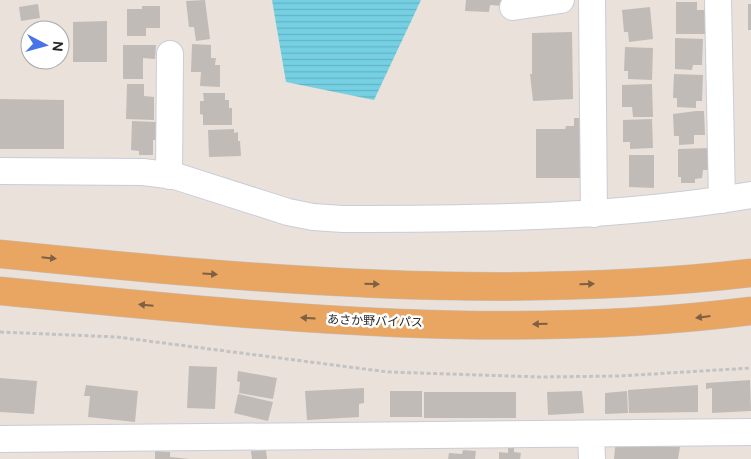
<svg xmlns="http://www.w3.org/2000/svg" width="751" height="459" viewBox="0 0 751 459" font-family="'DM Sans','Noto Sans JP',sans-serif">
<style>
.water{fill:url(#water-rules)}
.building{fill:#c1bbb7}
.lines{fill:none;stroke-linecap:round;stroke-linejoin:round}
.minor-casing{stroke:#c9cdd8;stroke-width:28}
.trunk-casing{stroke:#c3c3c3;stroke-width:29}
.path{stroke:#c3c3c3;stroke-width:3;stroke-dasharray:4 2.5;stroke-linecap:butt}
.minor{stroke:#fff;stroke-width:26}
.trunk{stroke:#e9a562;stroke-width:28}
.oneway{fill:#7e6042}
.labels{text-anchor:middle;stroke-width:5;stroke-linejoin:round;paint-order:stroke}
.street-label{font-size:12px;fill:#272727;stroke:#fff}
</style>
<defs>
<pattern id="water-rules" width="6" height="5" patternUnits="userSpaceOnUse" patternTransform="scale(1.25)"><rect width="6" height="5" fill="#75d0e3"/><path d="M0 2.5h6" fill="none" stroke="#65b3c3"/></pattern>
</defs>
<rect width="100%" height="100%" fill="#e9e1da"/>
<path class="water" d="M272,0h149l-47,100 -88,-18z"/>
<path class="building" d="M205,0l5,39 -14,2 -2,-14h-5l-3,-26z
M466,0h39l-1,6 -14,-1 -1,7 -24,-1z
M676,2h21v8h8v24h-29z
M38,4l2,14 -19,3 -2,-14z
M748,4h3v26h-3z
M142,6h18v22h-14v8h-19v-27h15z
M650,7l3,32 -24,3 -1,-10h-4l-2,-22z
M107,21v41h-34v-40z
M572,32l1,67 -40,2 -3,-27h2v-41z
M675,38l28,1 -1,26h-9l-1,5 -17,-1z
M192,44l19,1v13h5l-1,7h5v22l-20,-1 1,-14h-10z
M123,45h33l-1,14 -12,-1v21h-20z
M625,47l28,1 -1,32 -24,-1v-8h-4z
M674,74l29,1 -1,26h-6v7l-19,-1v-9h-4z
M127,84h17v12l10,1v23l-28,-1z
M652,84l1,33h-20l-1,-10h-10v-22z
M203,93h22v7h4v8h3v17h-29v-10l-3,-1v-13h4z
M0,99l64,1v49h-64z
M696,111h8l1,24h-11v9l-15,1v-9h-5l-1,-22z
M574,118h8v60h-46v-49h29l1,-3h8z
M652,119l1,29 -23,1v-7h-7v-22z
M132,121l25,1v18h-4v15h-14v-4l-8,-1z
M234,129v4l4,-1v9h2l1,15 -32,1 -1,-27z
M709,148v22h-6l-1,8 -7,1v4h-14v-6h-3v-28z
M629,155h25v33l-25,-1z
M189,366l28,1 -2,42 -28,-1z
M238,371l39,7 -4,21 -34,-6 1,-11 -3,-1z
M0,378l37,3 -3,33 -34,-2z
M750,380l1,31 -39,2v-25l-6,1v-6z
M86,385l52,6 -3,31 -47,-5 2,-21h-6z
M698,385v27l-69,1 -1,-23z
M364,388v15l-5,1v13l-52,3 -2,-29z
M390,391h32v26h-32z
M582,391l2,22 -36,2 -1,-23z
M627,391l1,22 -23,1v-21z
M424,392h92v26h-92z
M238,394l35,8 -5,19 -34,-8z
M634,445l46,2 -2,12h-64l1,-12h19z
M508,448h6v4l7,1 -1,6h-21v-7l9,1z
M266,450l1,9h-15l-1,-8z
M463,450l13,1 -1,8h-27l1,-6 13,1z
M155,451l15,1v5l20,2h-35z"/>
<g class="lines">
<g class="minor-casing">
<path id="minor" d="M592,0l2,214
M718,0l4,200
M513,7l48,-7
M0,171l143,1 32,4 113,36 25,5 30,2c139,0 271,-1 408,-24
M169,176l1,-122
M591,434l1,25
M0,439l751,-7"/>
</g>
<g class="trunk-casing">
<path id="trunk" d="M0,254c249,25 501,48 751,19
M0,291c249,24 502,52 751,20"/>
</g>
<path class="path" d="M0,332l117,5 271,35 152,5 79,-1 132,-8"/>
<use href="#minor" class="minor"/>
<use href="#trunk" class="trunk"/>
</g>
<defs><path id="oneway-solid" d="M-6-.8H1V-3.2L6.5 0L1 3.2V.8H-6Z" transform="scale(1.25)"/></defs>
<g class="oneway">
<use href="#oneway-solid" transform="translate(49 258) rotate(6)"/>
<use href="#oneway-solid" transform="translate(210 274) rotate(4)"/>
<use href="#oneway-solid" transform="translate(372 284) rotate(2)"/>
<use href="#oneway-solid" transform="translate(587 284) rotate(-2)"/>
<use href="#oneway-solid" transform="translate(146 305) rotate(-175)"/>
<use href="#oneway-solid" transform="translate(703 317) rotate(173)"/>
<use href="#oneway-solid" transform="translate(308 318) rotate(-176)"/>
<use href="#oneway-solid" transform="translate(540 324) rotate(178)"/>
</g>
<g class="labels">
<g class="street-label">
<text transform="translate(375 321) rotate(2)" y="4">あさか野バイパス</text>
</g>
</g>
<g transform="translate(45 45) rotate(96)"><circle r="24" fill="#ffffff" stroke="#a9a9a9"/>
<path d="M0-4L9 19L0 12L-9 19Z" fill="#4774e9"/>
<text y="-8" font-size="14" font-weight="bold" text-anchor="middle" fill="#272727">N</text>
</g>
</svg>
